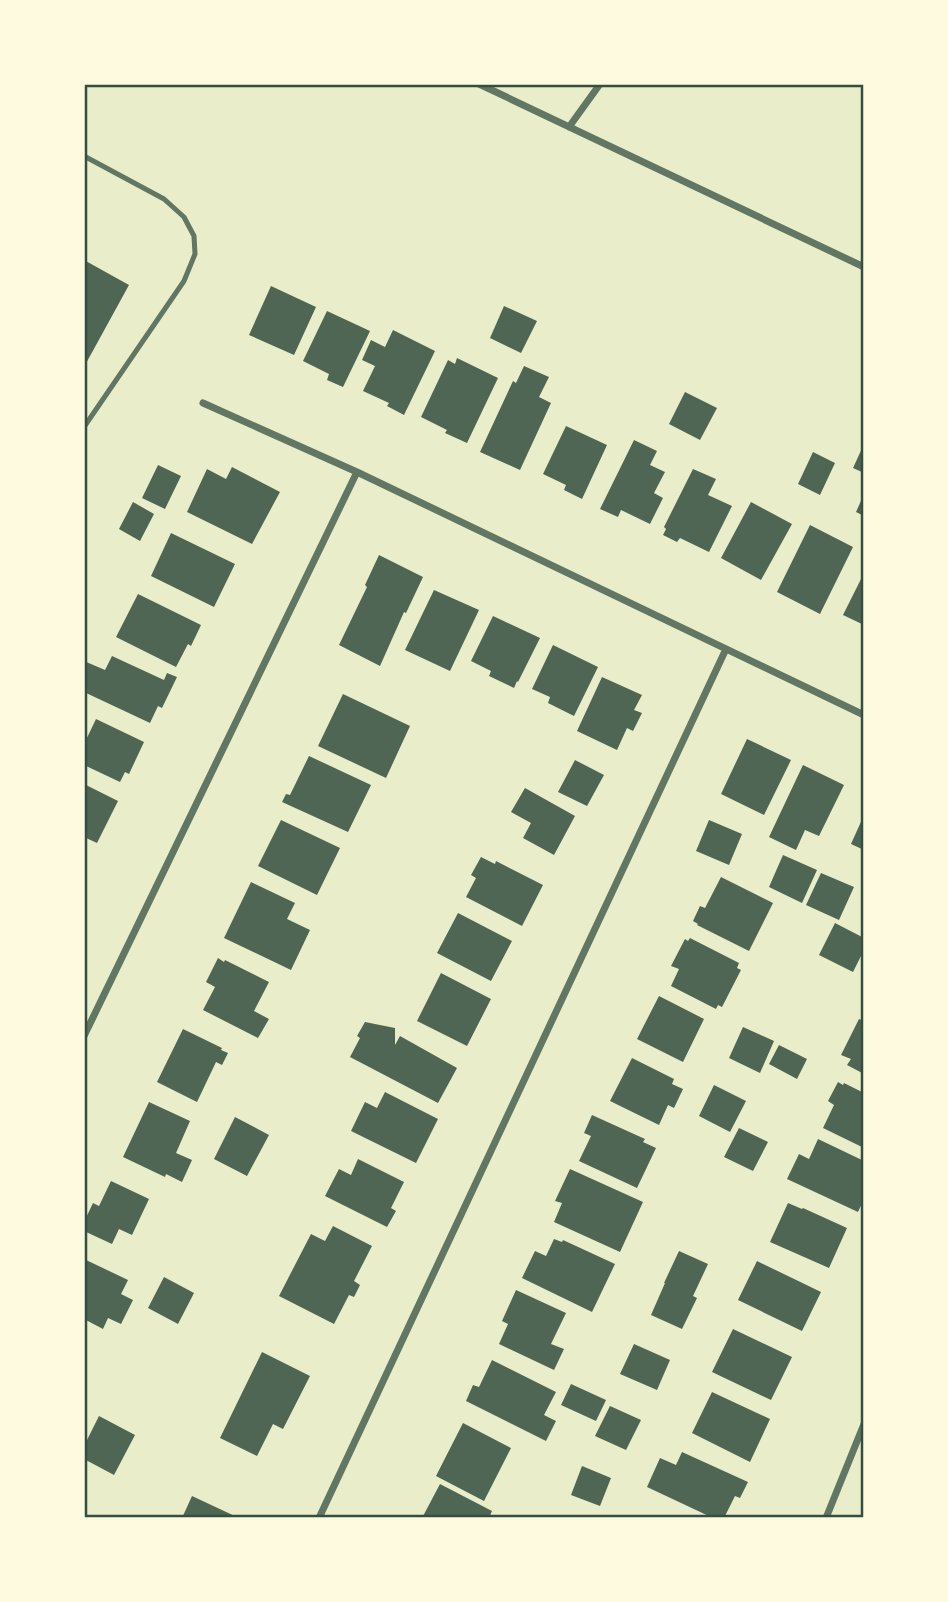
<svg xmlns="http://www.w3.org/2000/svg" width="948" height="1602" viewBox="0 0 948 1602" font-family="'PT Serif',serif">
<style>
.building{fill:#4f6655}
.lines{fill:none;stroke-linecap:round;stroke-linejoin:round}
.service{stroke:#617663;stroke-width:5}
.minor{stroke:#617663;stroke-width:7}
.neatline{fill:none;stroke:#344e41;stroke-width:2.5}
</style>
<rect width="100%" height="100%" fill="#e9edc9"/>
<path class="building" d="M84,260l45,25 -45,82z
M271,286l45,21 -22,48 -45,-20z
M504,306l33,15 -16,32 -31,-15z
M327,311l43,20 -27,56 -16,-7 2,-6 -26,-13z
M393,330l42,21 -31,64 -17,-9 2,-3 -26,-12 12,-25 -13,-6 9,-20 14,7z
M457,358l41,20 -31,65 -22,-10 2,-3 -26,-13 27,-57 7,4z
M524,366l25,11 -10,20 12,6 -31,67 -40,-18 33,-71 3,2z
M685,392l32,16 -17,32 -31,-16z
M566,426l41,19 -25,54 -18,-9 2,-5 -23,-11z
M634,440l23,11 -7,14 15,7 -11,21 9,5 -13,26 -29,-14 -3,7 -18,-8z
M864,444v29l-11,-5z
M813,452l22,11 -15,32 -22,-11z
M158,465l23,11 -16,33 -23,-11z
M232,467l48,25 -28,52 -65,-32 20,-43 19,10z
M693,469l23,10 -8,16 24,11 -23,46 -29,-14 -3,4 -14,-7 3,-6 -2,-2z
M864,494v22l-8,-4z
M133,502l21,12 -14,27 -21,-12z
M751,502l41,22 -31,56 -40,-22z
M810,525l43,22 -33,67 -43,-22z
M171,533l64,31 -21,43 -63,-31z
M379,555l44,22 -17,36 -2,-1 -24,54 -41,-21 28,-58 -2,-2z
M864,573v52l-21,-10z
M434,590l45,20 -29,61 -45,-21z
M138,594l63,31 -10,21 -3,-2 -12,23 -60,-30z
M493,616l47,22 -22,44 -1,-1 -3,7 -25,-12 2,-5 -20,-10z
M553,645l45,22 -24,49 -26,-13 2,-6 -18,-8z
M112,656l52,24 3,-7 10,4 -15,31 -4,-2 -8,17 -66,-31v-31l21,9z
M602,677l40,18 -8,15 8,3 -9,18 -6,-3 -10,22 -40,-19z
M343,694l67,32 -24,52 -68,-32z
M96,719l48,23 -15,32 -4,-2 -5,10 -36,-17v-21z
M747,739l44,21 -27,55 -43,-21z
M309,756l62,29 -23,47 -66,-30 4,-8 4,1z
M575,760l29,15 -17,31 -29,-14z
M803,765l41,20 -25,51 -14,-6 -9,20 -27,-13z
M84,784l34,17 -21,42 -13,-6z
M525,788l50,28 -21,39 -31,-17 8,-15 -20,-11z
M864,815v35l-13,-6z
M281,820l59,28 -23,47 -59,-29z
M709,820l33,14 -13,31 -33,-14z
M783,855l34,15 -15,33 -33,-16z
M481,857l14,7 1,-3 47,24 -21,41 -56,-29 10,-19 -5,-3z
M821,873l33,14 -15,33 -33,-15z
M721,877l52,26 -24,48 -52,-26 1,-1 -5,-3 7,-15 5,2z
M251,882l44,21 -8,16 23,11 -19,40 -67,-32z
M458,913l54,28 -21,40 -54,-28z
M835,923l29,15v12l-11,22 -34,-17z
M690,938l49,25 -2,5 4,2 -19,37 -4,-2 -2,4 -45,-23 8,-17 -8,-3 14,-27 3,2z
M218,958l6,4 1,-2 44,22 -15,29 15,8 -11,19 -55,-28 12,-23 -9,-5z
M441,973l50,26 -24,47 -50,-25z
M659,996l45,23 -21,43 -46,-23z
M859,1019l5,2v53l-17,-9 4,-6 -10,-4z
M365,1022l30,6v17l5,-9 57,32 -19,35 -88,-46 10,-19 -3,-2z
M743,1027l31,14 -14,32 -31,-15z
M183,1029l39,19 -1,2 7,3 -6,12 -6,-3 -19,40 -40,-20z
M779,1045l28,14 -10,20 -28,-15z
M632,1058l42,21 -2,5 11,5 -9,19 -6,-3 -9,20 -49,-24z
M838,1082l5,3 1,-2 20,10v55l-41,-20 11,-23 -6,-4z
M714,1085l32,16 -16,31 -31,-16z
M385,1092l53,27 -22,44 -65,-32 14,-29 12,6z
M149,1102l41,19 -14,32 16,7 -10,22 -16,-8 -1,3 -42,-20z
M592,1115l53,24 -2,3 13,6 -19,40 -58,-27 12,-25 -7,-3z
M235,1117l34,18 -22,41 -33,-17z
M739,1128l29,14 -15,29 -29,-14z
M818,1139l46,22v38l-6,13 -71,-33 12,-25 10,5z
M358,1159l46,23 -13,26 5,3 -9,16 -62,-31 14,-27 12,6z
M570,1169l73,33 -23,50 -66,-30 8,-19 -7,-2z
M111,1181l38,18 -17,36 -13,-6 -7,15 -28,-13v-9l9,-19 6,3z
M788,1203l14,6 1,-1 44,20 -18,40 -59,-26z
M333,1226l39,20 -18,35 6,4 -6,12 -5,-2 -15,29 -55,-28 32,-62 14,7z
M554,1239l8,3 1,-2 52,24 -23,48 -70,-34 13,-27 11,5z
M679,1251l29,13 -15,32 4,2 -15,31 -31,-14 14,-32h-1z
M84,1259l44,21 -7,14 12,6 -12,24 -13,-6 -5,11 -19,-10z
M757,1261l64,31 -19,39 -64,-31z
M164,1277l30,16 -16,31 -30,-16z
M516,1290l50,23 -15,31 13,5 -10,21 -55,-26 9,-20 -6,-3z
M733,1329l59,28 -21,43 -59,-28z
M634,1344l36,16 -13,30 -37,-16z
M262,1352l48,24 -27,53 -10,-5 -16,32 -37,-18z
M492,1360l64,32 -12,23 12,6 -10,20 -80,-40 7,-16 6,2z
M571,1384l35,16 -10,21 -35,-16z
M712,1392l58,27 -20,43 -58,-29z
M610,1406l31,14 -15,30 -31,-14z
M99,1416l36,19 -21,40 -30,-16v-13z
M463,1423l48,25 -27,53 -48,-25z
M682,1452l66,30 -8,16 -5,-2 -11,22h-11l-66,-31 13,-29 16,7z
M582,1466l29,12 -11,28 -29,-11z
M440,1484l52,27 -3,7h-67z
M192,1496l47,22h-57z"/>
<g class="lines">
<path class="service" d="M84,156l80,43 20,18 10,19 1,18 -11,27 -100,146"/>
<path class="minor" d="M479,84l385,183
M569,127l31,-43
M203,403l154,69 507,243
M84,1036l273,-564
M319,1518l407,-869
M826,1518l38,-94"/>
</g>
<rect width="948" height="1602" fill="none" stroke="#fefae0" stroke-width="172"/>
<rect x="86" y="86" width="776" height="1430" class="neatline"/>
</svg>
